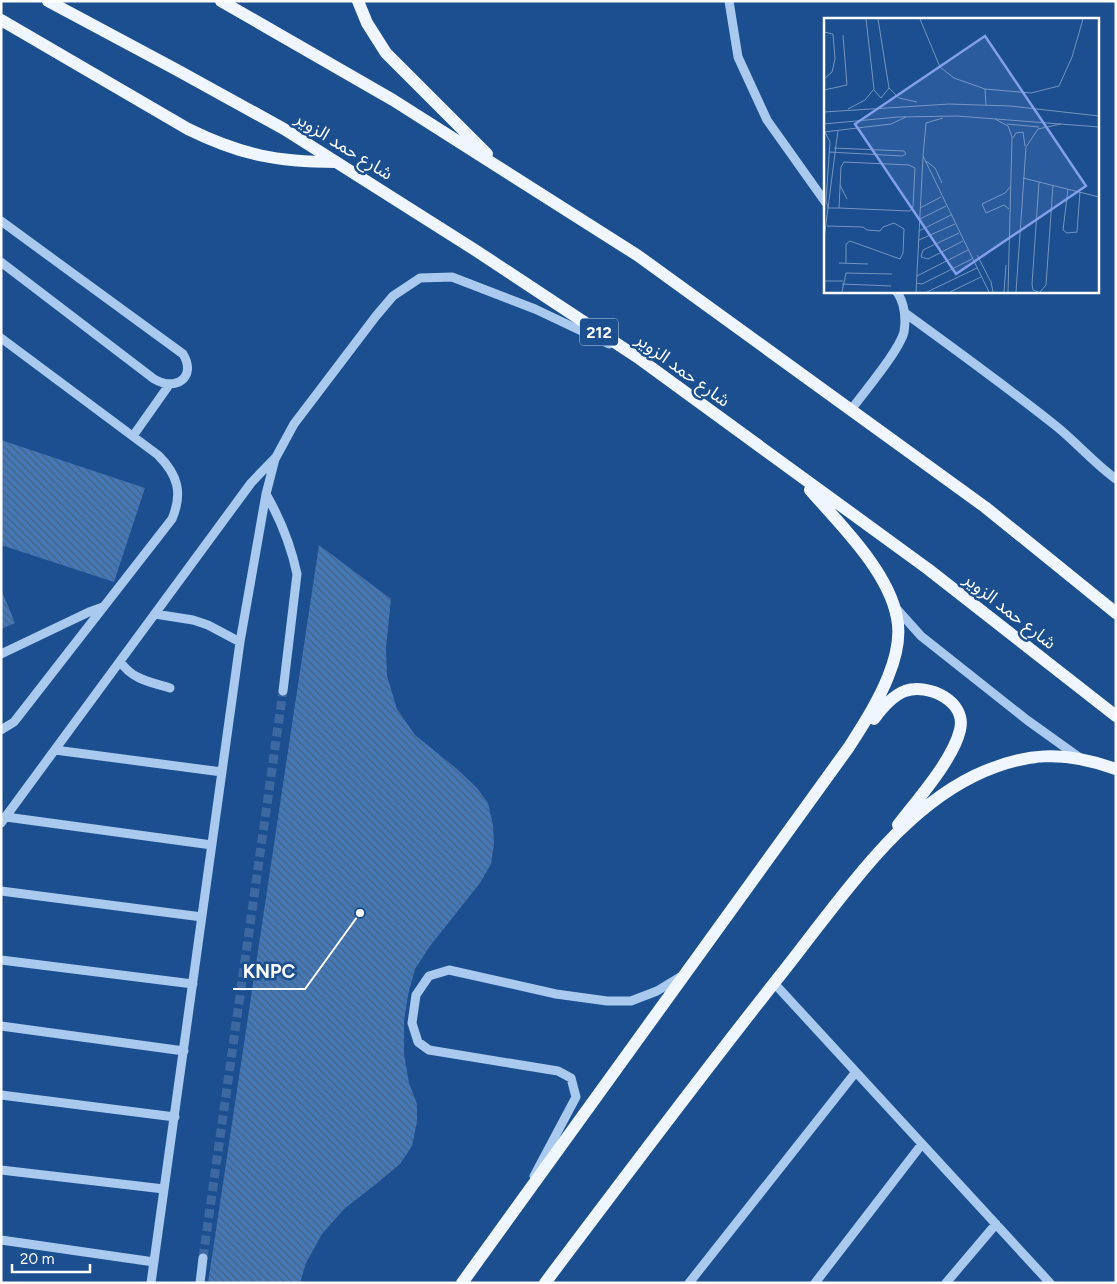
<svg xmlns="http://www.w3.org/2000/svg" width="1117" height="1284" viewBox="0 0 1117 1284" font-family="Figtree,'Noto Sans Arabic',sans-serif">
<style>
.building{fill:url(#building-back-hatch)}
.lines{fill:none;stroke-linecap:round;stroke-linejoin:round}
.minor-tunnel{stroke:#3d69a0;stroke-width:9;stroke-dasharray:9 4.5;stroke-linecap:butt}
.minor{stroke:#a9c9ee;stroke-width:9}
.major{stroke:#f0f6ff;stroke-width:12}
.labels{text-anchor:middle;stroke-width:5;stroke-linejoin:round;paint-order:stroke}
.shield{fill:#1b4f8f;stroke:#bbcadd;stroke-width:1}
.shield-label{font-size:16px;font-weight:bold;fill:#fff}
.street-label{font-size:18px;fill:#fff;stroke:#1b4f8f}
.inset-road{fill:none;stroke:#7695bc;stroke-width:1}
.view{fill:#839eea;fill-opacity:0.15;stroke:#839eea;stroke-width:2.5}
.inset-edge{fill:none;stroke:#fff;stroke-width:2.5}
.leader{fill:none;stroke:#fff;stroke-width:2}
.callout-dot{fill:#fff;stroke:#1b4f8f;stroke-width:2}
.callout-label{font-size:19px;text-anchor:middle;font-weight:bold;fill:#fff;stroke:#1b4f8f;stroke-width:5;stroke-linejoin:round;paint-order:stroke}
</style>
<defs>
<pattern id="building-back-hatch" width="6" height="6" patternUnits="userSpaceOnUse" patternTransform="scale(1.25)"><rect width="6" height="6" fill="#4478b7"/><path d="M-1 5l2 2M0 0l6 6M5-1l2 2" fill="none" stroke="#486282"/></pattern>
</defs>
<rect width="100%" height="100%" fill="#1b4f8f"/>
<path class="building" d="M1,440l144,48 -31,94 -113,-37z
M319,545l72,54 -5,49 1,28 10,33 18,26 42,34 20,19 11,15 5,22 1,19 -3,20 -11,19 -50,63 -15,23 -7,26 -4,26v33l5,29 8,21v18l-5,24 -12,18 -24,20 -32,25 -22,25 -16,29 -6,20h-92z
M1,589l14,34 -14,6z"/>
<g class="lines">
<path class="minor-tunnel" d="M203,1258l80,-567"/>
<path class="minor" d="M729,1l9,56 29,63 59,83
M1,221l182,133c14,23 -7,38 -29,25l-153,-117
M905,313c51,37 102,74 151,113 21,17 38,37 60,53
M1,338l157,117c20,20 25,38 14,64l-158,203 -13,8
M851,410c13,-18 48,-59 53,-78 2,-13 1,-30 -8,-41
M133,436l36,-51
M266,494c15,26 25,52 31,80l-14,117
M895,607l26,29 106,84 53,38
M155,614l38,6 15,5 32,17
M1,654l88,-42 14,-5
M120,661c11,18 30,21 50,27
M55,750l167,22
M6,817l206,28
M1,823l250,-340 23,-24
M1,891l201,26
M1,960l192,24
M774,983l276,300
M1,1026l183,25
M1,1095l174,22
M1,1170l163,19
M534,1176l42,-79 -5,-19 -13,-7 -129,-21 -11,-8 -6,-19 4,-28 13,-19 20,-6 107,24 51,7h24l26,-10 23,-14
M1,1240l153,22
M151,1283l89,-641 26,-148 9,-35 19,-35 82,-108 17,-20 27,-18 32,-1 83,32 74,35
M200,1283l3,-25
M689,1283l166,-210
M815,1283l107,-139
M946,1283l50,-59"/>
<path class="major" d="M48,1l129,69 107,59 191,121 162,107 291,212 188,147
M221,1l172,99 244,155 348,252 131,106
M358,1l9,22 19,30 101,101
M1,20l187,109c53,26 89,33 148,33
M874,719c8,-11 18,-23 31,-28 23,-8 62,10 55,39 -7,30 -43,70 -62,95
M462,1283l387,-536c14,-22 29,-45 39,-70 7,-17 13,-40 9,-59 -8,-46 -57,-94 -87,-128
M545,1283c80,-106 159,-212 241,-315 53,-67 110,-154 188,-192 50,-24 90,-26 142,-7"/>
</g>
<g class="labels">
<rect class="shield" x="580" y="318.5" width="38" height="27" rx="4"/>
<g class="shield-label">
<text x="599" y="338">212</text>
</g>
<g class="street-label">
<text transform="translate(344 146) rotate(32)" y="6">شارع حمد الزوير</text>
<text transform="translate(683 370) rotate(36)" y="6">شارع حمد الزوير</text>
<text transform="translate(1010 611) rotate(38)" y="6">شارع حمد الزوير</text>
</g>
</g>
<g transform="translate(824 18)">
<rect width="275" height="275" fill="#1b4f8f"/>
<path class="inset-road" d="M54,1l11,69 10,10 18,4M96,1l20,48 14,11 31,11 1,16M0,14l9,2 2,25 -3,13 -8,7M161,71l46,4 28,-7 13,-29 11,-38M0,72l23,-5 -4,-50M50,72l7,8 8,-10M24,91l17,-9 9,-11 -8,-70M0,94l125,-8 61,2 89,10M119,100l-17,5 -3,33 66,136M171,101l13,7 4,11 -4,155M0,106l74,-7 59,-1 142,11M183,106l32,3M0,114l67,-8 15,-7M1,114l5,10 -4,59 2,7M189,120l3,-5 7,-1 2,14M5,134l73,4 4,-2 -2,-3 -70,-3M102,143l9,7 7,15M199,160l76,19M16,167l7,14M244,171l-5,41 4,3 10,-1 3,-40M4,190h11l70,3h1l3,-4 2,-39 -6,-3 -65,-3 -3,5 -2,41M96,190l21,-11M185,191l-5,-4 -18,8 -4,-9 23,-11 6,-7M96,201l26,-13M3,208l36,1 4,3 13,1 3,-4 11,-4 10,6 -1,24 -3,6 -50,-18 -4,3v19M95,213l32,-16M135,215l-36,17 -2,7 7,2 35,-18M0,221l14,-109M95,222l36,-16M153,237l14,27 2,10M15,245l29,1M93,258l51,-26M0,263h19M92,265l6,1 50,-25M18,266l49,2M18,274l4,-19 46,1M92,274l7,-135M103,274l50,-24M126,274l31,-15M180,274l2,-27M192,274l10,-145 12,-18 23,-5M214,274l-5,-2 -1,-6 7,-102M216,274l6,-7 7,-100"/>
<path class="view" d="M161,18l101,150 -130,88 -101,-150z"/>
<rect width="275" height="275" class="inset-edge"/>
</g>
<path class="leader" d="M360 913L305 989H233"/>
<circle class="callout-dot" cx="360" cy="913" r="5"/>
<g class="callout-label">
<text x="269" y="978">KNPC</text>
</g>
<rect width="1117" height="1284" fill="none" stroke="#ffffff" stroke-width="5"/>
<path d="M12 1264v8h78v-8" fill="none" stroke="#ffffff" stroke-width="2.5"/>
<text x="20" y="1264" font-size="15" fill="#ffffff" stroke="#1b4f8f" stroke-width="4" paint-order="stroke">20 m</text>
</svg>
